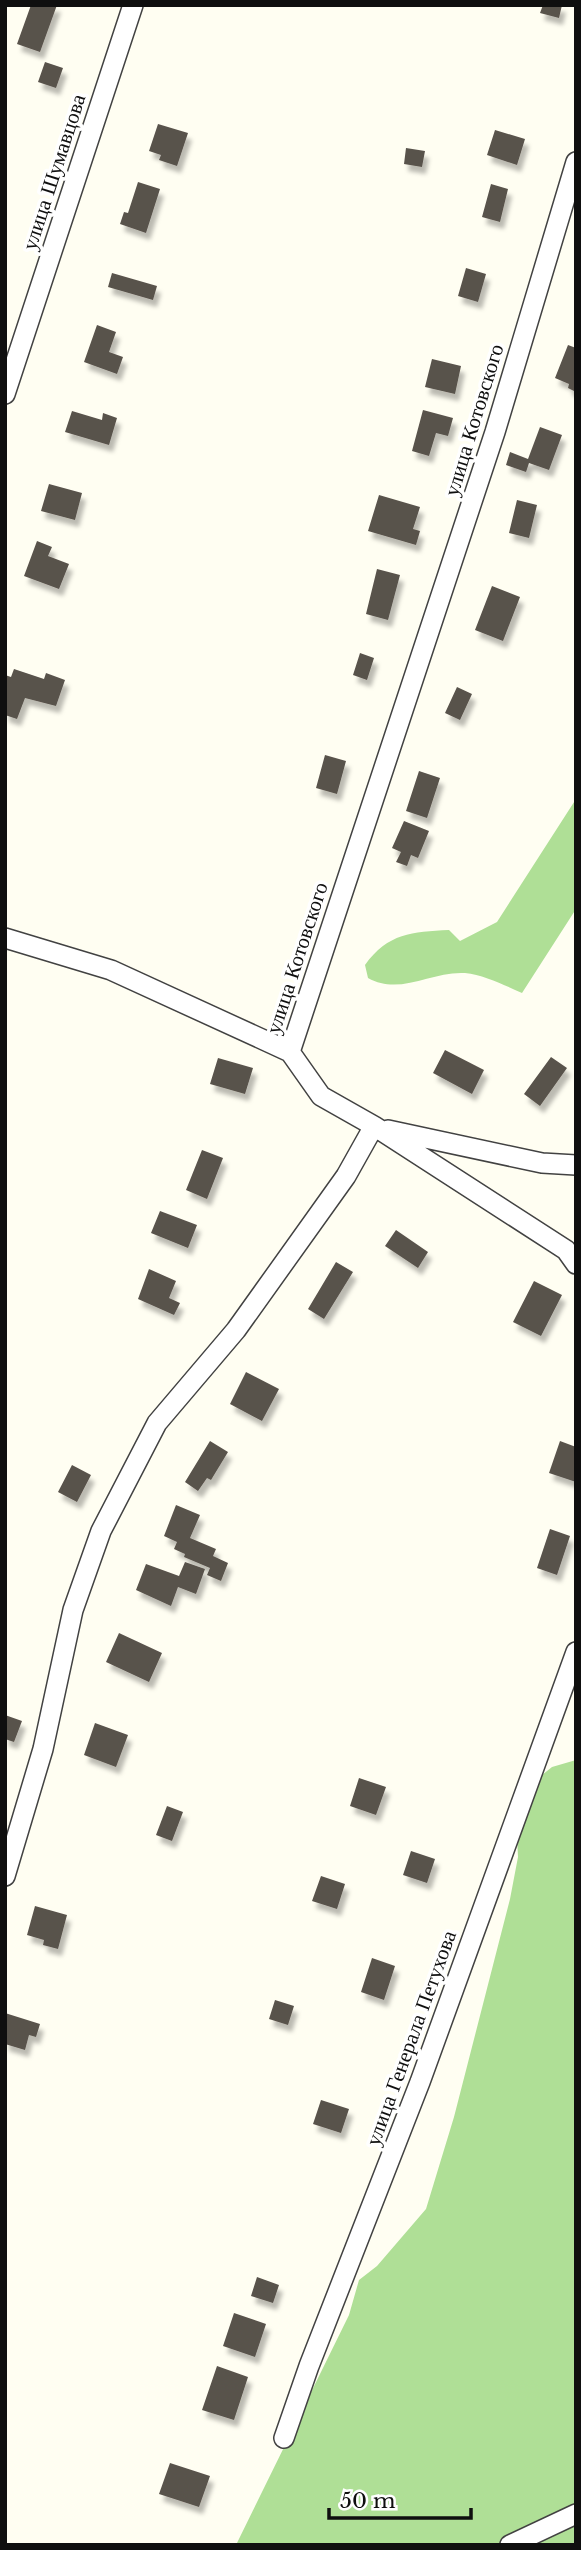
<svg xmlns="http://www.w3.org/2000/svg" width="581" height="2550" viewBox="0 0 581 2550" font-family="'Libre Baskerville',serif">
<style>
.forest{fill:#afdf96}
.building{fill:#59524b;filter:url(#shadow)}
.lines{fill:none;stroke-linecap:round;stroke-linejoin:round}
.minor-casing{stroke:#424242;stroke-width:22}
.minor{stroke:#fff;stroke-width:19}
.labels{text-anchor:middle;stroke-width:7;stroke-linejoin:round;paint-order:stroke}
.street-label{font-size:21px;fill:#0f0f0f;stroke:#fff}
</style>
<defs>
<filter id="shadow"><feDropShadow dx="4" dy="7" stdDeviation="2" flood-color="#0004"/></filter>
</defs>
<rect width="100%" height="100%" fill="#fffef2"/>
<path class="forest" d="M576,799v110l-54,84c-18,-8 -38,-18 -57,-20 -34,-2 -65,23 -97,5l-3,-13c23,-32 47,-33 84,-35l11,11 37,-19z
M576,1760v785h-340l113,-230 10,-35 18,-14 49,-57 28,-92 56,-218 8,-42 -2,-38 21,-40 15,-12z"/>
<path class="building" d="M31,5h26l-17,47 -23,-8z
M543,5h19l-3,13 -19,-5z
M45,62l18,6 -7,20 -18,-6z
M158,124l30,9 -11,33 -18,-6 2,-5 -12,-4z
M495,130l30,9 -8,26 -30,-10z
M406,148l19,3 -3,16 -18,-3z
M138,182l22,7 -14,44 -26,-9 4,-12 4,1z
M491,184l17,5 -8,33 -18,-5z
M466,268l20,6 -8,28 -20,-6z
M112,273l45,13 -4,14 -45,-13z
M97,325l19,7 -7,20 14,5 -6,17 -33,-12z
M568,345l8,3 -2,43 -6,-3 1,-4 -14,-6z
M432,359l29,7 -6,28 -30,-7z
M423,410l30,8 -5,18 -12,-3 -7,23 -17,-5z
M72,411l30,9 1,-7 14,5 -8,27 -44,-13z
M540,427l22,8 -13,35 -20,-7 -3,9 -20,-7 4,-13 18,7z
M49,484l33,9 -7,27 -34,-9z
M379,495l41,12 -7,22 7,2 -4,14 -48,-14z
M517,500l20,5 -8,33 -20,-5z
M37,541l15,6 -4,9 21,8 -10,25 -35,-13z
M377,569l23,6 -12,45 -22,-6z
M492,586l28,11 -17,44 -28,-11z
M360,653l14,5 -7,22 -14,-5z
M14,669l30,10 2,-6 19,7 -9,26 -31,-8 -8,21 -12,-4v-40l6,2z
M457,687l15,7 -12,26 -15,-7z
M325,755l21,6 -9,33 -21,-6z
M419,771l21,7 -13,40 -21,-7z
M404,821l25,10 -11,27 -7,-3 -4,11 -11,-4 5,-10 -9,-4z
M445,1050l39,20 -12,24 -39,-21z
M551,1057l16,11 -27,38 -16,-12z
M218,1058l35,10 -8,26 -35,-10z
M202,1150l21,8 -16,41 -21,-9z
M160,1211l37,14 -9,23 -37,-15z
M396,1230l32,22 -10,16 -33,-22z
M336,1262l17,10 -29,47 -16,-10z
M149,1269l27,12 -7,17 11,5 -6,12 -36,-16z
M534,1281l28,14 -21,41 -28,-14z
M246,1372l33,17 -17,32 -32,-17z
M210,1441l18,11 -17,28 -4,-2 -9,13 -13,-9z
M560,1441l16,6v35l-27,-9z
M72,1465l19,10 -14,27 -19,-10z
M176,1505l24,10 -10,23 26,11 -3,7 15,7 -7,18 -14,-6 3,-7 -26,-11 1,-3 -11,-5 3,-7 -13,-6z
M550,1529l20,7 -13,39 -20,-7z
M185,1562l20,7 -9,25 -18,-7 -7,19 -35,-16 10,-26 33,12z
M119,1633l43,20 -13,29 -43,-20z
M5,1715l17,6 -8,21 -9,-3z
M95,1723l33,12 -12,32 -32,-12z
M359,1778l27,9 -10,28 -26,-9z
M167,1806l16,6 -11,29 -16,-6z
M411,1851l24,8 -8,24 -24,-8z
M321,1876l24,8 -8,25 -25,-8z
M35,1906l32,9 -9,34 -15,-4 1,-5 -17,-5z
M372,1958l23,8 -11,34 -23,-8z
M275,2000l19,6 -6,19 -19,-6z
M5,2013l35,11 -4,13 -7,-2 -4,15 -20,-6z
M321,2100l28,9 -8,24 -28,-9z
M257,2277l22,8 -6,18 -22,-7z
M234,2313l32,11 -11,33 -32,-11z
M217,2366l31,11 -14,43 -32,-10z
M170,2463l40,13 -11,31 -40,-13z"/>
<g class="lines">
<g class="minor-casing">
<path id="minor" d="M5,394l128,-389
M5,938l106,32 179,82
M374,1126l192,124 10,14
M388,1130l154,33 34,2
M5,1876l38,-127 30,-139 28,-79 56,-108 79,-93 110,-154 28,-50 -53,-30 -31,-44 205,-620 81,-270
M284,2438l25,-72 111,-284 156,-430
M510,2545l66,-31"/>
</g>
<use href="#minor" class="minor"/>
</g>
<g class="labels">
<g class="street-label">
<text transform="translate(54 172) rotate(-72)" y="7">улица Шумавцова</text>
<text transform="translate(474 420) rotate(-73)" y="7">улица Котовского</text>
<text transform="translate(297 958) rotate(-72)" y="7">улица Котовского</text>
<text transform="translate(411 2038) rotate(-70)" y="7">улица Генерала Петухова</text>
</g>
</g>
<rect width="581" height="2550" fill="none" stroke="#0f0f0f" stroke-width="14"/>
<path d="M329 2508v10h142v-10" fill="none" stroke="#0f0f0f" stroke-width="3.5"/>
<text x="340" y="2508" font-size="21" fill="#0f0f0f" stroke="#ffffff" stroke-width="5" paint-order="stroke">50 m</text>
</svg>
